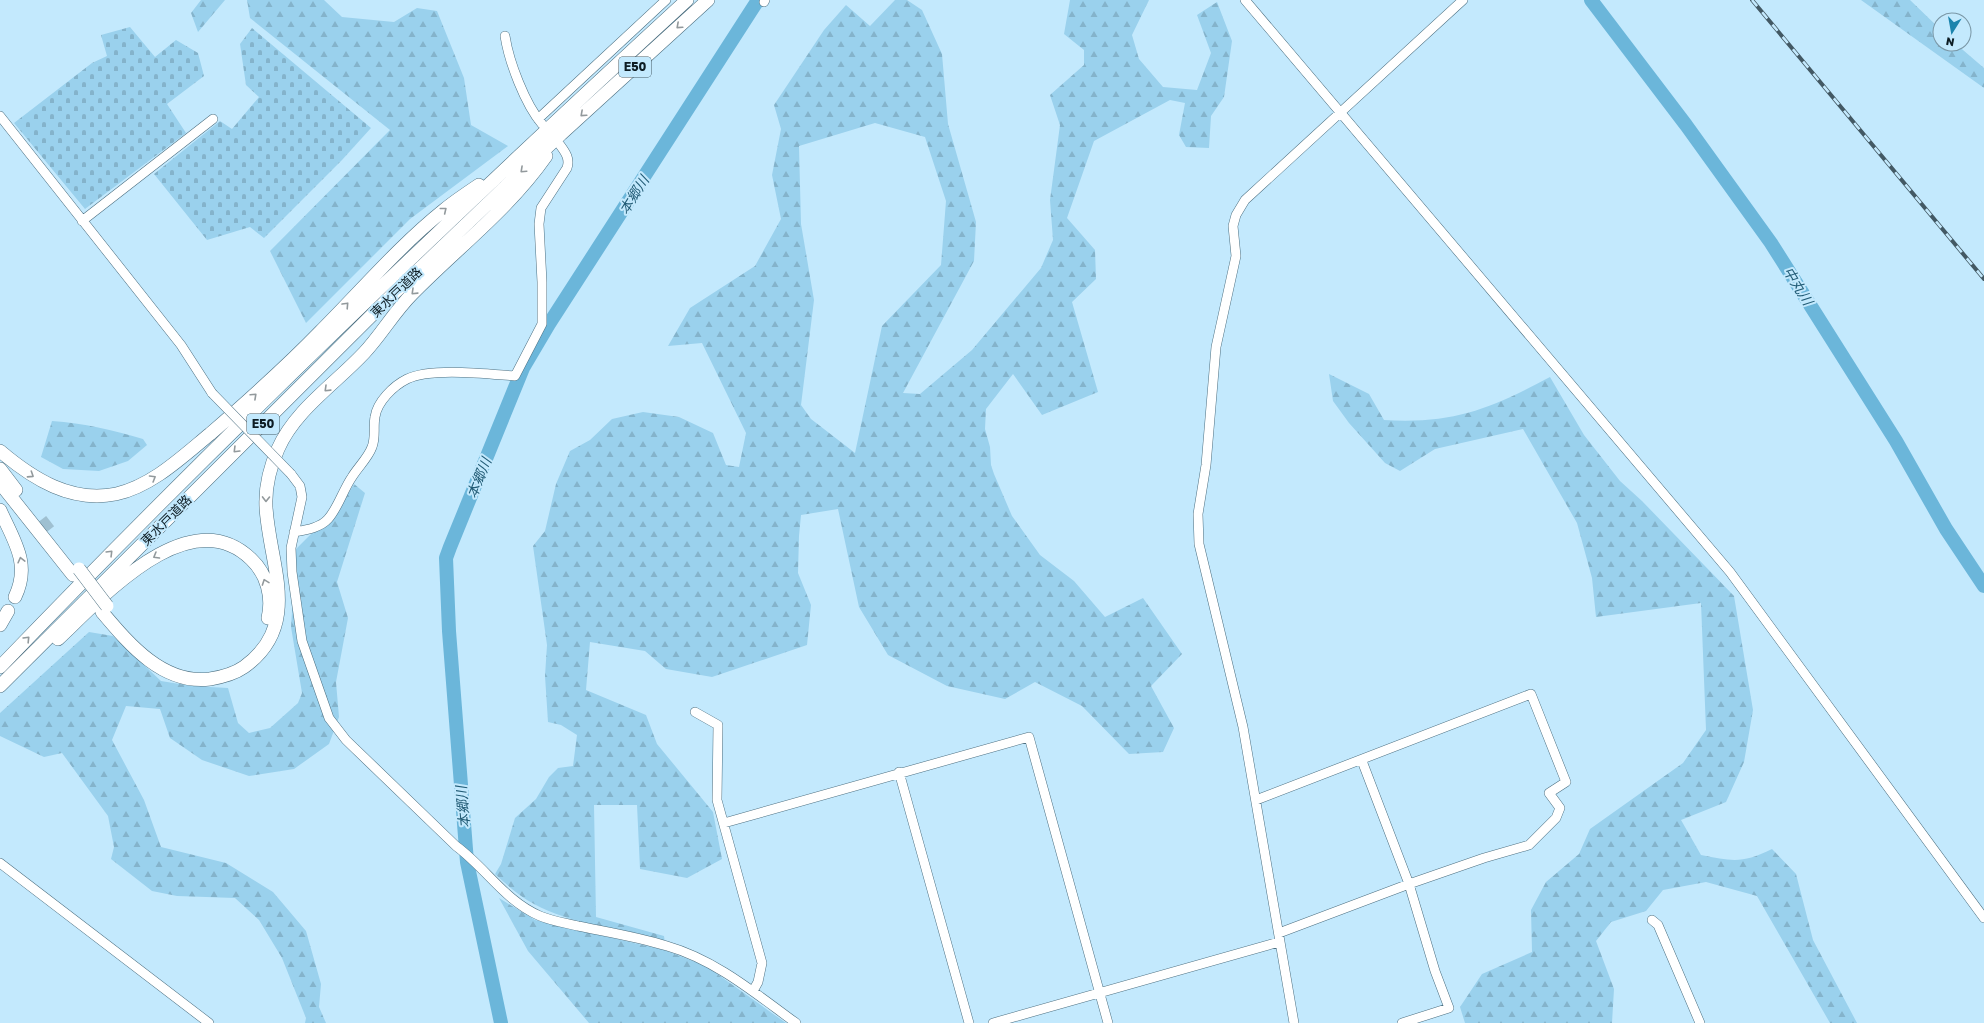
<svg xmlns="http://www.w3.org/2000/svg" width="1984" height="1023" viewBox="0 0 1984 1023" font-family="'Golos Text','Noto Sans JP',sans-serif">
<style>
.forest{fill:url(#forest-firs);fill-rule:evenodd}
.cemetery{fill:url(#cemetery-stones)}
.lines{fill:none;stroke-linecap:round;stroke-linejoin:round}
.river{stroke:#6bb6da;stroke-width:14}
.highway-tunnel{stroke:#9fc0d1;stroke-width:13;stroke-dasharray:13 6;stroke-linecap:butt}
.minor-casing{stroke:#4c6f80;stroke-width:10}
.highway-casing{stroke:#4c6f80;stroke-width:14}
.minor{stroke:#fff;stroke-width:9}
.highway{stroke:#fff;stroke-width:13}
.rail-casing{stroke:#435964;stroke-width:4}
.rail{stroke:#c3e9fd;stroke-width:2.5;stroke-dasharray:8;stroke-linecap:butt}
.minor-bridge-casing{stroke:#4c6f80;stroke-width:10;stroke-linecap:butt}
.highway-bridge-casing{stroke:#4c6f80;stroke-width:14;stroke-linecap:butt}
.minor-bridge{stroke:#fff;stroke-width:9}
.highway-bridge{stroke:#fff;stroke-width:13}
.oneway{stroke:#92999c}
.labels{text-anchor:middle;stroke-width:4;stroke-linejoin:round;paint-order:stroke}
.shield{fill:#c3e9fd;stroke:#445a64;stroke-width:1}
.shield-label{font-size:12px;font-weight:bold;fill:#0d1c23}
.street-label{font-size:13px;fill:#0d1c23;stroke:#c3e9fd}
.water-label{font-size:14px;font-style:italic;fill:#225c76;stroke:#c3e9fd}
</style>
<defs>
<pattern id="forest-firs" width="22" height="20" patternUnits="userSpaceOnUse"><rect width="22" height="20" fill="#9ad1ed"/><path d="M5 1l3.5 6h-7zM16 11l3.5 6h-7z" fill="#84b3cb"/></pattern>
<pattern id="cemetery-stones" width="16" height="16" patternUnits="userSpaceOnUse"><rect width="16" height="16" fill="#9ad1ed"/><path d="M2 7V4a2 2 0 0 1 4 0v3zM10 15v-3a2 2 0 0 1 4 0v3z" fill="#84b3cb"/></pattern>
</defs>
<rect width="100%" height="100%" fill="#c3e9fd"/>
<path class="forest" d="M201,0h24l-27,32 -7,-19z
M247,0h77l18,17 52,5 23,-14 20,3 27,67 7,47 37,21 -98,73 -104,104 -36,-72 120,-121 -140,-112z
M895,0h12l15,10 20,44 6,70 28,98 -2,39 -71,132 17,1 52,-44 69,-82 12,-28 -3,-40 10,-75 -10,-30 34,-30v-15l-20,-16 6,-34h79l-17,35 7,24 24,28 34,3 14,-37 -14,-38 20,-13 15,39 -8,56 -13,19 -2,32 -23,-1 -7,-12 6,-32 -15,-3 -76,41 -27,77 28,32 1,29 -24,23 26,90 -56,23 -29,-41 -27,35 -1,20 5,18 1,18 3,9 18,42 28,39 34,26 31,36 38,-19 39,56 -31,32 23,42 -11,24 -34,2 -47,-48 -47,-24 -30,17 -58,-13 -59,-31 -29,-48 -21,-98 -37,6 -2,21 -1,37 13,32 -4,40 -95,32 -46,-8 -21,-18 -55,-9 -4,48 60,25 11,29 56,68 9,47 -35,19 -47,-9 -3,-64h-43l2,112 68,19 1,7c-40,-11 -96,-20 -131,-39 -15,-8 -27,-19 -39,-30l6,-10 14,-46 21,-19 13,-22 9,-9 15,-2 4,-31 -16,-10 -13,-3 -3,-46 2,-31 -14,-99 12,-15 11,-47 14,-33 20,-11 22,-21 31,-7 36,5 34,16 13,32 13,2 7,-34 -44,-90 -34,3 22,-38 65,-42 26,-47 -9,-44 9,-46 -7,-24 50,-75 22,-25 24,21zM875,123l50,14 21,64 -5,64 -59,61 -27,127 -44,-34 -10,-14 13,-105 -13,-76 -2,-78z
M1861,0h49l30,29v15h16l28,24v20z
M1329,374l40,20 15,26c70,4 106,-11 166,-43l34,58 36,46 22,20 92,95 19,114 -9,52 -18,40 -45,18 20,35c31,6 41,9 71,-6l24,25 17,66 44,83h-27l-73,-127 -51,-14 -43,8 -17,21 -35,11 -15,19 18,48 -2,34h-147l-5,-16 22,-33 50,-22 -1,-42 15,-28 33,-28 11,-25 93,-66 23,-33 -5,-127 -105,14 -4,-39 -15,-55 -54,-94 -88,20 -35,22 -15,-8 -36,-40 -16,-22z
M52,421c32,2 61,9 91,18l4,6 -19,16 -29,10 -36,-2 -22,-12z
M354,484l11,9 -28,89 11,36 -12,64 3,35 -10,27 -35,25 -45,7 -47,-16 -32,-22 -10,-29 -34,-3 -14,34 32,60 17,47 65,16 47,29 33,39 15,53 -2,23 7,16h-21l1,-5 -24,-60 -23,-38 -24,-22 -58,-2 -25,-5 -41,-32 3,-12 -6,-31 -46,-63 -18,4 -44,-21v-23l89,-81 24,4 48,45 31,5 36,2 10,35 11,10 21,-5 28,-25 4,-10 -11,-66 5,-78 14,-14 23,-17z
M499,898l36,22 129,30 42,16 80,57h-197l-61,-72z"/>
<path class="cemetery" d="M130,27l25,30 21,-17 22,13 6,23 -37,28 19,29 -101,76 -71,-86 78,-60 15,-7 -6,-21z
M252,28l119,100 -29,32 -78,78 -14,-11 -43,13 -53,-66 66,-53 12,8 27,-32 -13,-12 -6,-41z"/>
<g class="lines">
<path class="river" d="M1591,0l95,125 85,118 125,198 50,88 38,57
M501,1023l-34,-161 -18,-231 -3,-73 4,-11 73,-179 26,-44 209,-324"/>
<path class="highway-tunnel" d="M41,520l10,13"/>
<g class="minor-casing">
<path id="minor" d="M1245,0l485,572 254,346
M764,2l1,-2
M505,36c4,26 20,68 37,88
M0,116l181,229 31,48
M538,119l128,-119
M82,221l131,-102
M291,474l9,12 2,11 -11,51 1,24 10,69 27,77 17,22 110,106c30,22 49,55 84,70 12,5 25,7 38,10 29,6 60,11 89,20 49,14 89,48 129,77
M294,532c11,-2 26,-4 34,-13 10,-11 15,-29 24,-42 6,-10 16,-19 20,-30 4,-10 1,-20 3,-30 2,-15 18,-31 32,-38 24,-12 81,-5 108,-3l27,-52v-42l-3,-58 2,-16 26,-40c3,-9 -1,-15 -7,-23
M695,712l23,13 -1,75 45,163 -4,19 -5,9
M1362,761l47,123 26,87 14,37 -47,15
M899,772l70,251
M1256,800l275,-106 35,88 -17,11 11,15 -4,10 -27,27 -45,13 -75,26 -130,49
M724,823l305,-86 79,286
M0,863l209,160
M1652,920l6,5 42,98
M993,1023l286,-81
M1294,1023l-51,-296 -44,-183 -1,-30 8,-49 10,-118 20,-91 -3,-30 3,-11 9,-15 218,-200"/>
</g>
<g class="highway-casing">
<path id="highway" d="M0,451c33,28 71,52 116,43 36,-8 66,-37 94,-60 38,-33 75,-66 110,-102 41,-41 79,-86 124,-122 11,-9 23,-17 35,-25
M0,469l16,21
M0,483l73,92
M0,510c14,31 31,54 15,87
M102,612c27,32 61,73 108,67 12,-2 24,-5 34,-12 59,-42 25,-103 22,-160 -1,-20 4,-40 12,-58 17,-39 57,-65 86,-96 17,-18 30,-41 48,-59 45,-46 97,-85 134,-138
M0,625l8,-14
M58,639c43,-40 131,-140 193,-80 16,15 22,38 17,59
M0,667c221,-230 452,-451 687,-667
M0,686l391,-390 170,-162 147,-134"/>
</g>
<use href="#minor" class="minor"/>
<use href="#highway" class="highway"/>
<g class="rail-casing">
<path id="rail" d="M1752,0l232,279"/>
</g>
<use href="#rail" class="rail"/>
<g class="minor-bridge-casing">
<path id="minor-bridge" d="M212,393l79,81"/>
</g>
<g class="highway-bridge-casing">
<path id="highway-bridge" d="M79,569l28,37"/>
</g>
<use href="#minor-bridge" class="minor-bridge"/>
<use href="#highway-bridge" class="highway-bridge"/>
</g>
<defs><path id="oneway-chevron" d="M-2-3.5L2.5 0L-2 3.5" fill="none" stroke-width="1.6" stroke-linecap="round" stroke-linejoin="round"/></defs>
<g class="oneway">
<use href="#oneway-chevron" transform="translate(679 26) rotate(138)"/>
<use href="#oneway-chevron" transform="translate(583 114) rotate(138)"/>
<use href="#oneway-chevron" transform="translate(523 170) rotate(137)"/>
<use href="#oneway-chevron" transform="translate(444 210) rotate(-39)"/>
<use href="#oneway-chevron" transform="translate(414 292) rotate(136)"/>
<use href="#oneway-chevron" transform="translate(346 305) rotate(-47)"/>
<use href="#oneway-chevron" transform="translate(327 389) rotate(136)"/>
<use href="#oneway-chevron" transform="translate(254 396) rotate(-43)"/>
<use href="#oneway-chevron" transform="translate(236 450) rotate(135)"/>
<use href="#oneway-chevron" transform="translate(31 475) rotate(33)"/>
<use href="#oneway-chevron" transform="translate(153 478) rotate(-31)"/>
<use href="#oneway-chevron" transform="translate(266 499) rotate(91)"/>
<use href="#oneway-chevron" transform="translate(110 553) rotate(-45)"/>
<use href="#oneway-chevron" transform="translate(156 556) rotate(150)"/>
<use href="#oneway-chevron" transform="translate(21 560) rotate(-104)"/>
<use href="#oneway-chevron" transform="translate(265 582) rotate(-110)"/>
<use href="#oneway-chevron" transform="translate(27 639) rotate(-46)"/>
</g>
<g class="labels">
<g class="shield">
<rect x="619" y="57" width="32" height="20" rx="3"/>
<rect x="247" y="414" width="32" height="20" rx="3"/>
</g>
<g class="shield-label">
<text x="635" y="71">E50</text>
<text x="263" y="428">E50</text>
</g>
<g class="street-label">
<text transform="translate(396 292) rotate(-44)" y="5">東水戸道路</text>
<text transform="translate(166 520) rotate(-45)" y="5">東水戸道路</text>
</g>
<g class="water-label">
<text transform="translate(634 195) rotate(-58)" y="5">本郷川</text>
<text transform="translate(1798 286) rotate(58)" y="5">中丸川</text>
<text transform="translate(479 478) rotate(-68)" y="5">本郷川</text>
<text transform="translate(463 807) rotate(-95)" y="5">本郷川</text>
</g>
</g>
<g transform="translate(1952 32) rotate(191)"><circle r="19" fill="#c3e9fd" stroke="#7a97a6"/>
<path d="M0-3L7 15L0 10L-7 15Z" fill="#1b84ad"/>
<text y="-6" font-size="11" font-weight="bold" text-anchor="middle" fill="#0d1c23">N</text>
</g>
</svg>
